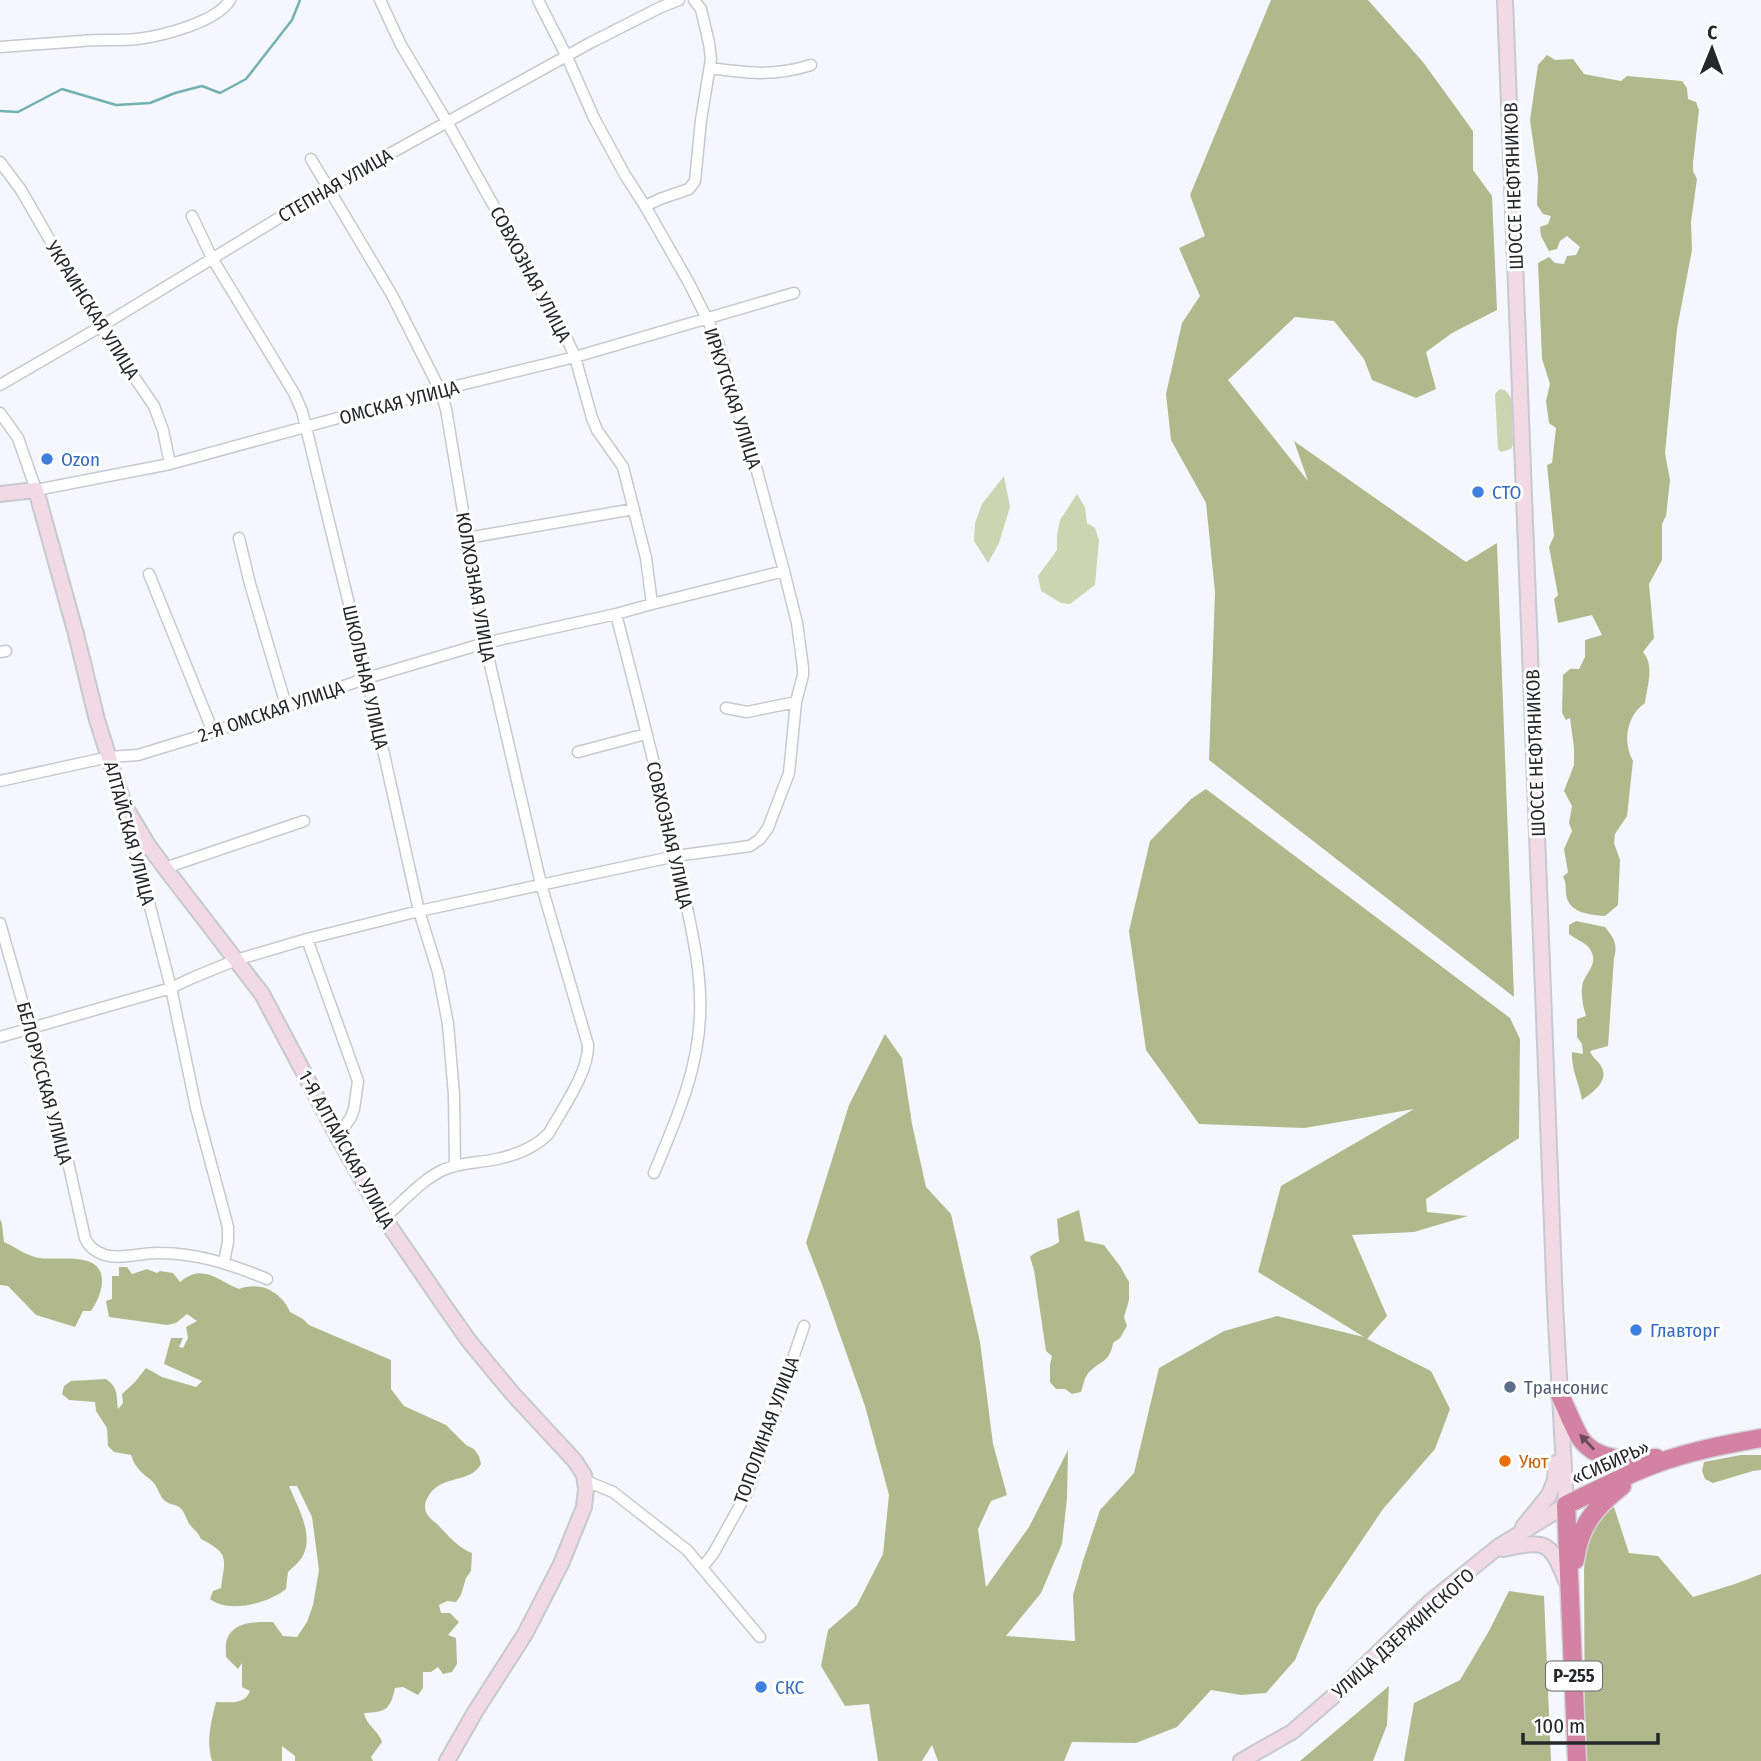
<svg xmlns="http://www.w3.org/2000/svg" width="1761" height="1761" viewBox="0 0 1761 1761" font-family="'Fira Sans Condensed',sans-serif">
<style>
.green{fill:#cdd4b1}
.forest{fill:#b1b98c}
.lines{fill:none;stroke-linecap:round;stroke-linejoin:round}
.stream{stroke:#73b0b0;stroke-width:2.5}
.street-casing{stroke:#c6c9cf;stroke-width:13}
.secondary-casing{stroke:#c6c9cf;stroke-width:18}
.highway-casing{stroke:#d4d4d4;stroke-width:21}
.street{stroke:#fff;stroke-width:10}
.secondary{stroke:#f2dae4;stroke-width:14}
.highway{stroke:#d382a4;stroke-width:18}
.oneway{fill:#6b4b5a}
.shop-dot{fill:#3f7fe0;stroke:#fff;stroke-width:2.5}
.service-dot{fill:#5c6f8a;stroke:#fff;stroke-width:2.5}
.food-dot{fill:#e8710a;stroke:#fff;stroke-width:2.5}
.labels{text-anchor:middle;stroke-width:6;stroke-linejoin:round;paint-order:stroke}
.shield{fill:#fff;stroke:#676869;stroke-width:2}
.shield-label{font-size:18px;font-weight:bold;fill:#262729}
.street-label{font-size:19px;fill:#262729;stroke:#fff}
.shop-label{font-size:19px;fill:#366cbe;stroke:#fff;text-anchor:start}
.service-label{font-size:19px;fill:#4e5e75;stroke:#fff;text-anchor:start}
.food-label{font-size:19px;fill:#c56008;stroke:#fff;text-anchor:start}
</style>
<rect width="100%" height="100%" fill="#f4f8fe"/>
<path class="green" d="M1500,389c7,1 9,5 12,11l1,45 -2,4 -10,3 -3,-3 -3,-55z
M1004,476l6,31 -11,36 -11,20 -14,-22 1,-18 7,-19z
M1077,494l8,13 2,16 8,5 4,12 -4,45 -25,19 -9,-1 -20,-12 -3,-15 19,-26v-15l3,-15z"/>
<path class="forest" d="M1271,0h97l55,62 50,69v39l19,26 5,114 -45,23 -26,19 10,37 -20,9 -44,-18 -8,-21 -30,-38 -39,-4 -67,63 80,101 -14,-40 172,121 31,-19 17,454 -305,-237 6,-168 -9,-89 -35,-63 -5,-46 16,-71 18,-27 -21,-48 26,-12 -15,-41z
M1547,55l8,5 18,-1 11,15 37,7 6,-5 55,5 5,7 1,11 8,3 3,8 -6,53v8l4,8 -6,43 1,28 -15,79 -12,124 5,27 -4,36 -4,8v36l-13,24 5,54 -11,14c12,14 4,34 2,51 -18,12 -23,39 -12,58l-6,55 -12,18 -1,9 6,17 -2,45 -13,11c-15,-1 -37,-3 -39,-22 -1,-7 1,-10 -3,-17l5,-5 -4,-23 8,-18 -3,-8 3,-17 -8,-15 10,-26v-17l-4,-30 -4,2 -4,-7 1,-38 7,-6h9l6,-12v-17l17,-5 -10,-20 -34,8 -4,-24 4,-4 -9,-48 5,-11 -7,-71 5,-2 4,-35 -7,-5 -3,-22 4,-17 -8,-25 -4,-96 11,-6 6,6 9,1 3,-8 9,-1 4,-8 -13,-11 -7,5 -3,8 -8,2 -8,-15 -1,-9 8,-3 3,-8 -8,-2 -6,-9 1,-29 -8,-56 8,-55z
M1206,789l304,229 10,21 -1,99 -93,61 1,13 41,4 -54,16 -62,3 35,81 -20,23 64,32 19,38 -15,40 -52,60 -66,98 -22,53 -29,33 -25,2 -30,-5 -34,37 -41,16 -64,-1 -8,19h-126l-6,-16 -10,16h-44l-9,-57 -24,2 -24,-40 7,-36 29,-25 26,-51 6,-59 -24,-89 -42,-119 -17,-44 43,-138 36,-71 17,24 10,66 14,63 25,27 29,128 13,102 14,51 -16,6 -13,28 8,58 43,-60 39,-77 -1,48 -5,46 -21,49 -35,43 69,5 -2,-46 10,-34 17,-51 34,-37 25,-105 65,-37 53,-15 87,21 -106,-65 23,-86 133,-77 -109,19 -106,-4 -53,-74 -17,-119 21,-90 41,-42z
M1576,921l29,6c9,11 13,17 9,31l-6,88 -18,5c3,8 7,8 11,15 9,14 -8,27 -19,34 -3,-17 -11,-31 -10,-48l11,2 -1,-10 -5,-7v-18l9,-3c-3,-10 -6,-23 -3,-34 4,-10 15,-19 8,-31 -4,-9 -15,-11 -22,-17v-9z
M1079,1210l6,31 19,4 16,21 9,16v18l-5,17 3,9 -7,12 -7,5c-3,21 -16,18 -26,32 -3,4 -4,12 -6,17l-9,2 -7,-5h-9l-6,-7v-17l2,-9 -6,-5 -12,-81 -4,-13c7,-8 20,-8 29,-15l-2,-23z
M0,1219l2,5 2,18c11,5 23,14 35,16 20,3 63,-8 63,23 0,10 -5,21 -11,30h-8l-8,16 -39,-12 -28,-29 -8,-1z
M119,1267h8l5,7 15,-5 10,4 3,-2 13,2 7,9c23,-19 36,-2 59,7 21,-8 42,2 51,23l13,7 6,6 82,35v29l13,17 42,19 20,20 8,4 5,7 2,8c-9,16 -29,13 -43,22 -8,5 -17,18 -11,28 2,4 8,8 11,11 11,11 20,23 34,28l-1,18 -5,7 -5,17 -5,7 -9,-1 -8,4 2,8h9l9,9 -11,13 8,3 1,26 -5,8 -9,2 -5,-7 -7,5h-8v16l-5,7 -15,-8 -8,1c-5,22 -9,24 -31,25 2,12 14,17 18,29l-11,15 2,4h-78v-5l-13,-10v15h-70c-6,-20 -1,-39 4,-59 13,0 29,3 34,-11l-8,-4v-24l-4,6 -12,-12c0,-5 -1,-13 1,-18 7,-18 29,-17 46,-17l10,14 14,1 10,-15 6,-17 6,-35 -7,-53 -15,-31h-8c8,20 28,52 11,74 -3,4 -8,8 -12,12l-2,17c-17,14 -57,25 -76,10l3,-8 8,-3c4,-30 9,-34 -20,-49 -3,-7 -6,-8 -10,-13 -5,-5 -5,-14 -12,-19 -5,-3 -10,-2 -15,-7 -5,-5 -6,-13 -12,-19 -10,-8 -17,-13 -21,-26l-17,-3 -6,-6 -1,-18 -11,-17 -1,-9 -26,-2 -7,-6 2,-8 7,-5 35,-2c13,9 10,16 12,30l5,-6 -1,-9 13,-12 11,-14 16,9 34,10 6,-6 -38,-17 7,-26h12l-4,9 4,1 5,-10 -2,-11 11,-6 -10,-7 -11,9 -9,2 -58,-8 -3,-16 6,-2v-23h7z
M1741,1455h20v15l-8,1 -40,12 -8,-4 -3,-8 2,-9z
M1614,1507l15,46 29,3 35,41 42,-13 26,-10v187h-176l-1,-190 2,-28 19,-31z
M1509,1591l35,5 7,165h-147l10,-58 46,-23 29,-49z
M1389,1686l-2,39 -14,36h-73z"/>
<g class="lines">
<path class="stream" d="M0,111l18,1 44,-23 54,16 34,-2 25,-10 27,-7 18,7 26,-14 46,-59 8,-20"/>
<g class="street-casing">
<path id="street" d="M380,0l21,45 46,77 116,208 12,27 17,61 5,12 26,37 23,91 6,46
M0,47c27,-2 55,-4 82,-6 18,-2 36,0 55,-2 25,-3 80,-17 93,-39
M710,68c40,5 62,9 101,-3
M311,159l81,136 48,95 6,19 39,234 56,241 47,161c1,27 -26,64 -39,88 -13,14 -33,22 -52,26 -18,4 -37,3 -54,11 -22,10 -40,32 -59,48
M0,162l21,28 79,137 54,79 9,24 7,34
M645,206l15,-7 29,-10 6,-8 6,-61 10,-61 -2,-16 -8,-34 -7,-9
M192,216l20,42 82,135 8,18 65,267 52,233 19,61 10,52 6,71 1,70
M0,385l100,-58 228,-139 262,-145 71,-36 18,-7
M0,413l18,25 18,52 134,-26 270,-74 135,-33 219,-64
M239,538l11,46 36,121
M467,538l167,-29
M149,574l64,158
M616,614c23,90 47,179 66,270 9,44 20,86 18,132 -2,56 -25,106 -46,157
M0,652l6,-1
M726,708l21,4 49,-10
M578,752l68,-18
M0,781l109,-24 29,-2 75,-23 154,-54 118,-35 131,-29 36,-10 132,-33
M127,817l44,171 25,120 32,119v15l-4,20
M165,868l139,-47
M0,923l68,239 17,76c3,8 11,14 20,17 17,5 38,-3 55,-2 38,0 73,12 107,26
M307,939l51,142 -4,28 -3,8 -13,20
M0,1037l171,-49 21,-10 44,-18 71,-21 112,-28 257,-55 74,-10 10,-7 8,-11 21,-55 7,-71 7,-27v-7l-6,-45 -13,-52 -27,-100 -40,-132 -28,-56 -44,-77 -20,-31 -31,-57 -27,-61 -29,-57
M586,1481l27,11 74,58 73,87
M702,1568l11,-14 35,-63 56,-165"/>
</g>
<g class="secondary-casing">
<path id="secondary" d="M0,494l36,-4 40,144 21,86 27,85 24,40 17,23 97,126 76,143 46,81 59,86 26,37 43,52 63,68 9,14 2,14 -2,18 -23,57 -36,70 -50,78 -28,49
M1523,1527l26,-32 6,-15 1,-17
M1503,1549c42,-9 47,-9 63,32
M1241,1761l51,-29 44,-38 94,-92 68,-55 68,-42 -11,-201 -50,-1304"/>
</g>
<g class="highway-casing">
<path id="highway" d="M1560,1395c6,13 12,28 19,41 16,27 51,24 77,22
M1575,1560c5,-35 19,-52 47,-74
M1577,1761l-11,-256c36,-17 72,-37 110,-48 28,-9 56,-14 85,-19"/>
</g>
<use href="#street" class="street"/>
<use href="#secondary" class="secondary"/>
<use href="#highway" class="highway"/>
</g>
<defs><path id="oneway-solid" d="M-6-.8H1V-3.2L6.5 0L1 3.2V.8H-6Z" transform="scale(1.75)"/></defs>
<use class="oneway" href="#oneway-solid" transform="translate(1587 1442) rotate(-133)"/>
<g class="shop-dot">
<circle cx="47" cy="459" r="7"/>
<circle cx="1478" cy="492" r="7"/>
<circle cx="1636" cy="1330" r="7"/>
<circle cx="761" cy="1687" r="7"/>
</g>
<circle class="service-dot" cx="1510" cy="1387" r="7"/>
<circle class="food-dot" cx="1505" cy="1461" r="7"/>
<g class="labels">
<rect class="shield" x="1546" y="1661.5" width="56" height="29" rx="5"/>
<g class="shield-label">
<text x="1574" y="1682">Р-255</text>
</g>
<g class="street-label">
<text transform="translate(335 185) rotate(-30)" y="7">СТЕПНАЯ УЛИЦА</text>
<text transform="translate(1513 186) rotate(-92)" y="7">ШОССЕ НЕФТЯНИКОВ</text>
<text transform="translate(531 274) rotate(62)" y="7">СОВХОЗНАЯ УЛИЦА</text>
<text transform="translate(93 310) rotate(58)" y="7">УКРАИНСКАЯ УЛИЦА</text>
<text transform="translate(733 398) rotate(72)" y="7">ИРКУТСКАЯ УЛИЦА</text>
<text transform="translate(399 402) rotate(-15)" y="7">ОМСКАЯ УЛИЦА</text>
<text transform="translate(476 587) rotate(80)" y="7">КОЛХОЗНАЯ УЛИЦА</text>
<text transform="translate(366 677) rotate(77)" y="7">ШКОЛЬНАЯ УЛИЦА</text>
<text transform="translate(271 711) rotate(-19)" y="7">2-Я ОМСКАЯ УЛИЦА</text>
<text transform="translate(1535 753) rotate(-92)" y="7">ШОССЕ НЕФТЯНИКОВ</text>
<text transform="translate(130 833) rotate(75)" y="7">АЛТАЙСКАЯ УЛИЦА</text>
<text transform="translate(670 835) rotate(77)" y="7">СОВХОЗНАЯ УЛИЦА</text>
<text transform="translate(45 1083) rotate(75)" y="7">БЕЛОРУССКАЯ УЛИЦА</text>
<text transform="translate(347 1149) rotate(61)" y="7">1-Я АЛТАЙСКАЯ УЛИЦА</text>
<text transform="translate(766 1430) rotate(-70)" y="7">ТОПОЛИНАЯ УЛИЦА</text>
<text transform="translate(1610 1462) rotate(-24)" y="7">«СИБИРЬ»</text>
<text transform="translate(1403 1633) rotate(-42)" y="7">УЛИЦА ДЗЕРЖИНСКОГО</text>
</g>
<g class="shop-label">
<text x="61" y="466">Ozon</text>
<text x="1492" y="499">СТО</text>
<text x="1650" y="1337">Главторг</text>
<text x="775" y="1694">СКС</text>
</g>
<g class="service-label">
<text x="1524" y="1394">Трансонис</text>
</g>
<g class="food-label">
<text x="1519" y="1468">Уют</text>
</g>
</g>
<g transform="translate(1712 49) rotate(1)" stroke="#ffffff" stroke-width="5" paint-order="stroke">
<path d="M0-5L12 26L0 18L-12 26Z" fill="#262729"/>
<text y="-10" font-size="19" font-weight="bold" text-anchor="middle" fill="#262729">С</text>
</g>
<path d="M1523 1733v10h135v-10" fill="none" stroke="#262729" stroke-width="3.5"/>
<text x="1534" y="1733" font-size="21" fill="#262729" stroke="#ffffff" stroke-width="5" paint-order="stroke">100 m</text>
</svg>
